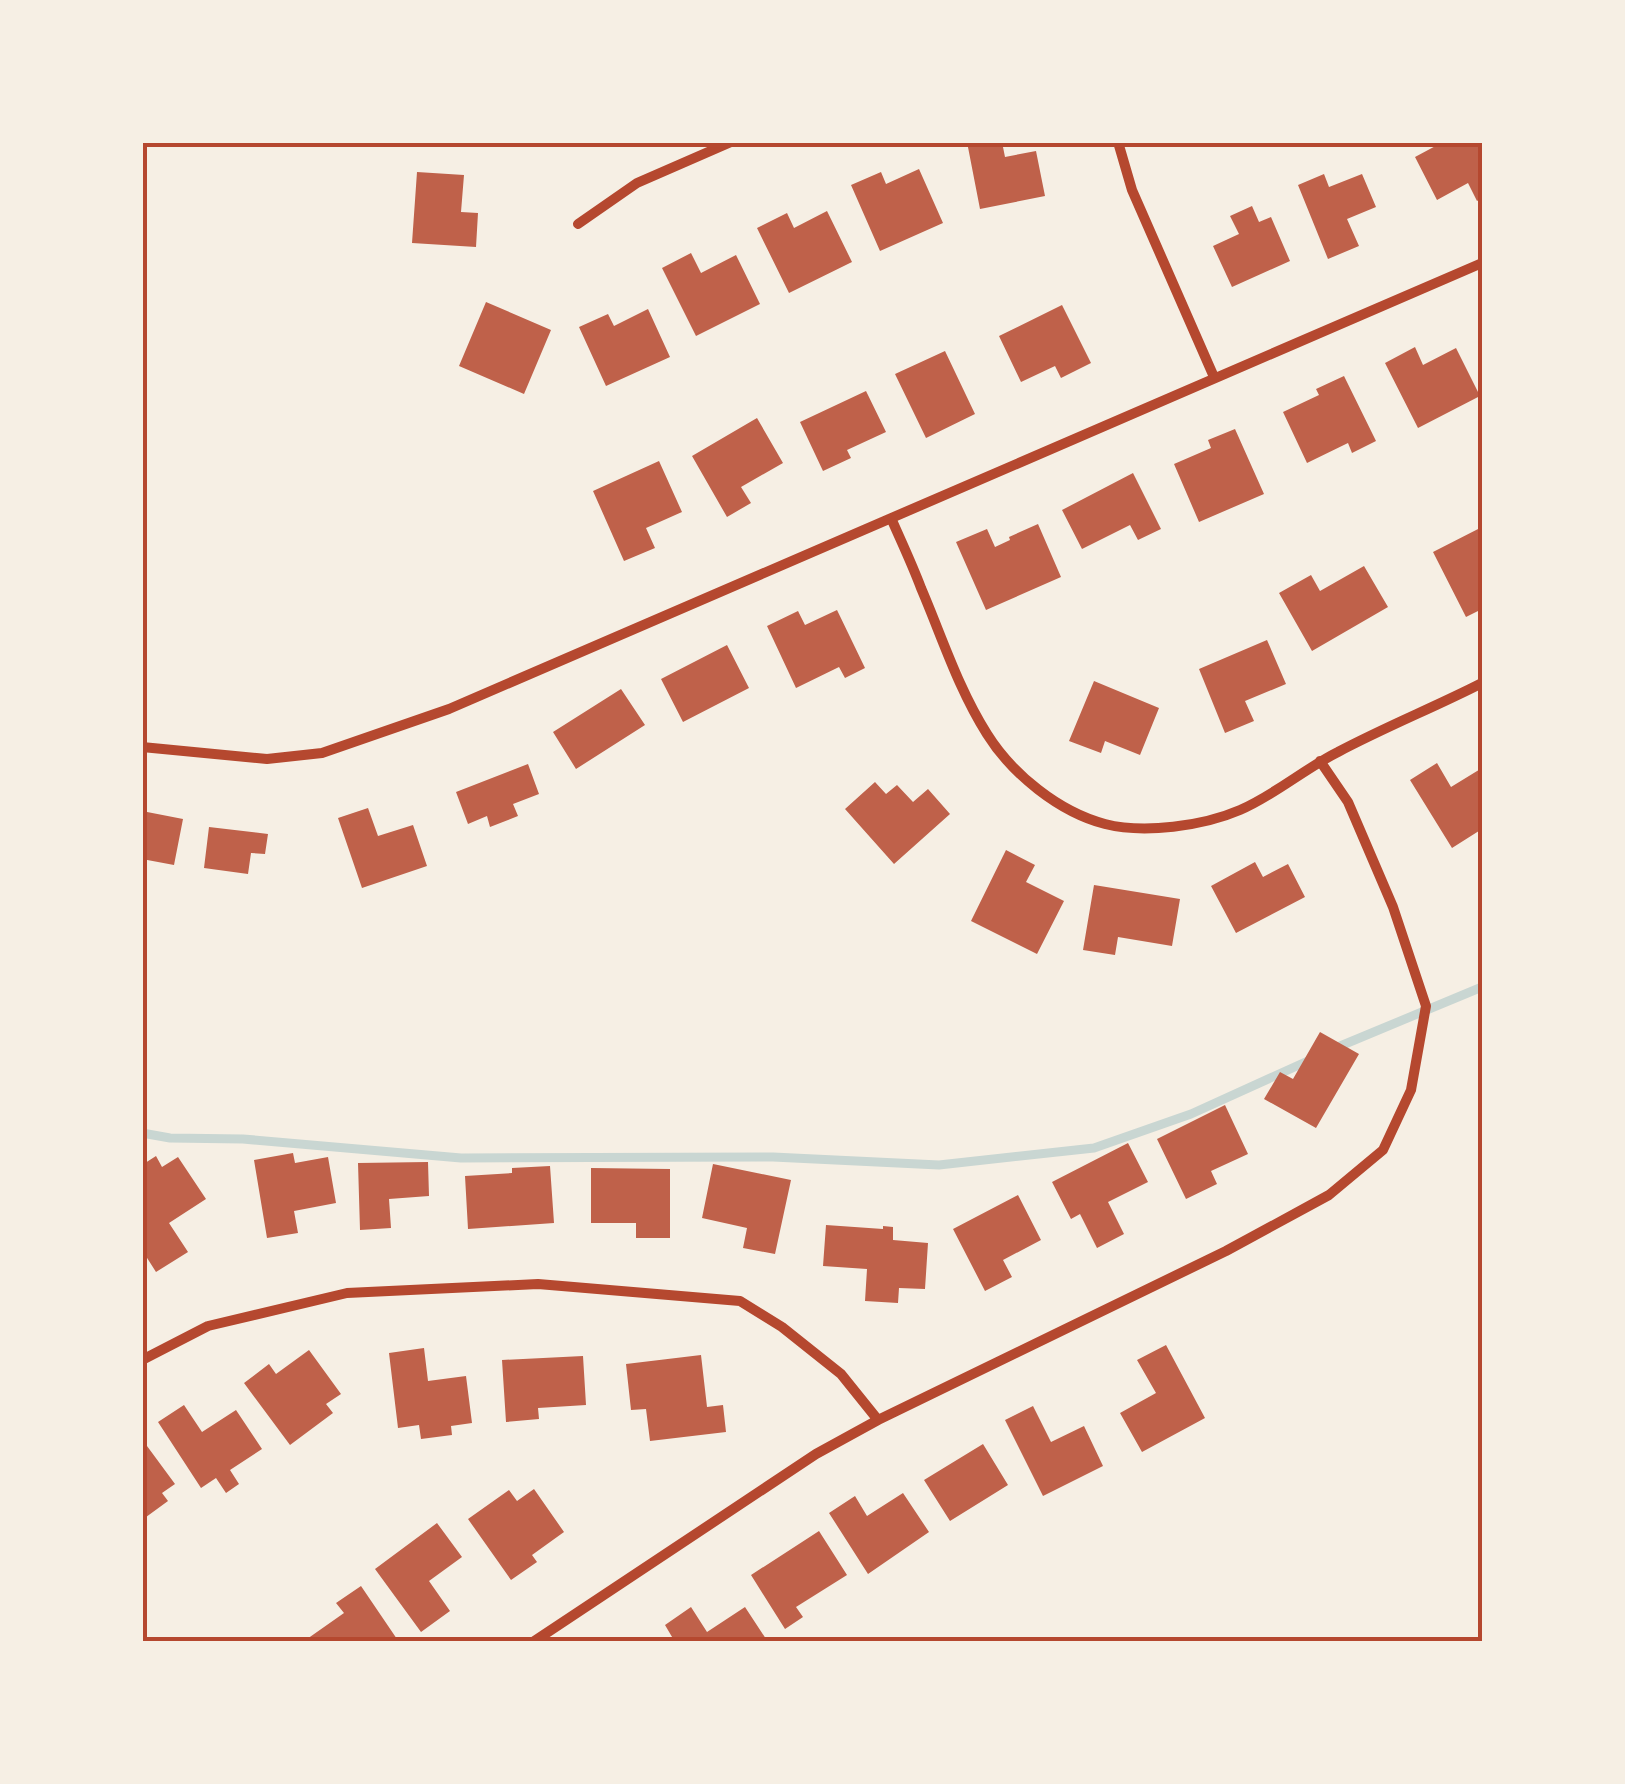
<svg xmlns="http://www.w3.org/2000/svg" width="1625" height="1784" viewBox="0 0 1625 1784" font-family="'PT Sans',sans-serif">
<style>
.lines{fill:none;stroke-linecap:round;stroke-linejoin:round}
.stream{stroke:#c9d6d2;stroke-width:9}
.building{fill:#bf614a}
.minor{stroke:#b5482f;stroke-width:10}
.neatline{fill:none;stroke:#b5482f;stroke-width:4}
</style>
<rect width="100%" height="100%" fill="#f6efe4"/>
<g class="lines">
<path class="stream" d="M1333,1049l149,-62
M142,1133l28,5 73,1 218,19 312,-1 166,8 155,-17 97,-34 119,-54"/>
</g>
<path class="building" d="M967,142h35l3,15 31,-6 9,45 -65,13z
M1443,142h39v56l-5,3 -9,-18 -31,17 -22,-43z
M919,169l24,54 -63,28 -29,-66 30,-13 5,12z
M417,172l47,3 -3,37 17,1 -2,34 -64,-4z
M1324,174l5,13 33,-13 14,33 -29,12 12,27 -31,13 -30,-74z
M1252,206l7,16 12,-5 19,44 -58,26 -19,-41 26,-12 -9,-18z
M827,211l25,51 -63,31 -32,-65 30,-15 7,15z
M691,253l10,20 35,-18 24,49 -64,32 -34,-68z
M486,302l65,28 -27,64 -65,-28z
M1062,305l29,58 -30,15 -6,-12 -34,16 -22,-46z
M648,309l22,48 -64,29 -27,-59 29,-13 6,12z
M1415,347l8,18 33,-17 24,48 -62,32 -33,-65z
M945,351l30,63 -49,24 -31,-64z
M1344,376l32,65 -24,12 -4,-10 -41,20 -24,-51 36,-17 -3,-6z
M866,391l20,41 -39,18 4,8 -28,13 -23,-49z
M757,418l26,45 -42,24 10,16 -24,14 -35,-61z
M1235,429l29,65 -65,28 -25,-58 37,-16 -3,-8z
M659,461l23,51 -36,16 9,20 -31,13 -31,-70z
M1133,473l28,56 -23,11 -8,-15 -48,24 -20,-39z
M1038,524l23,53 -75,33 -30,-68 31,-13 8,18 15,-7 -1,-3z
M1482,527v82l-16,8 -33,-65z
M1364,566l24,41 -76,44 -33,-58 32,-18 9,16z
M837,610l28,58 -20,10 -6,-11 -43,21 -29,-62 31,-15 7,14z
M1267,640l19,44 -41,17 9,20 -29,12 -26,-64z
M727,645l22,43 -66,34 -22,-43z
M1094,681l65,27 -19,47 -35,-14 -4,12 -32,-12z
M621,689l24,36 -69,44 -23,-37z
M1437,763l14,24 31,-19v61l-30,19 -42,-68z
M528,764l11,30 -26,10 5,12 -28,11 -3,-11 -19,8 -12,-32z
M875,782l11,12 11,-9 16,17 15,-13 22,25 -56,50 -49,-55z
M368,808l10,28 35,-11 14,41 -65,22 -24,-70z
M142,811l41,8 -9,46 -32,-6z
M209,827l59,7 -3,20 -14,-1 -3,21 -44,-6z
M1006,850l29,15 -9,17 38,19 -27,53 -66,-33z
M1255,862l8,15 25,-13 17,33 -69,36 -25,-47z
M1094,885l86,14 -8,47 -54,-9 -3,18 -32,-5z
M1320,1032l39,22 -43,74 -52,-29 16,-27 13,7z
M1225,1105l23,49 -37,17 6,13 -31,15 -29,-60z
M1128,1143l20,39 -40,20 16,32 -27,14 -17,-34 -9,5 -19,-37z
M293,1153l2,10 33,-6 8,46 -42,8 4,22 -31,5 -13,-78z
M156,1156l6,11 16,-10 28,42 -37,24 19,29 -32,20 -14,-22v-85z
M428,1162l1,34 -40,3 2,29 -31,2 -2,-67z
M713,1164l78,16 -16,74 -32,-6 4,-20 -45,-10z
M550,1166l4,57 -86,6 -3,-53 47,-3v-5z
M591,1168l79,1v69h-34v-15h-45z
M1018,1195l23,45 -38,20 9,17 -27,14 -32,-62z
M826,1225l57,4v-3l10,1v13l35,3 -3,46 -26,-1 -1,15 -33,-2 2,-32 -44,-3z
M1166,1345l39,73 -63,34 -22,-39 36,-20 -19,-33z
M424,1348l4,33 38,-5 6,47 -21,3 1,9 -31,4 -2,-14 -21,3 -9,-75z
M309,1350l32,44 -15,10 7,9 -43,32 -46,-62 25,-19 7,10z
M701,1355l6,52 16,-2 3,27 -76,9 -4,-32 -15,1 -5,-46z
M583,1356l3,49 -48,3 1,11 -33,3 -4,-62z
M184,1405l18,27 34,-22 26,39 -32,21 9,14 -13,9 -10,-15 -15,10 -43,-66z
M1033,1406l18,36 33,-16 19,40 -60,30 -38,-76z
M983,1444l25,41 -58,36 -26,-41z
M147,1446l28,38 -13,9 6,8 -26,19v-70z
M534,1489l30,43 -32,23 5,7 -26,18 -43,-61 41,-29 8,11z
M903,1493l26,39 -61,42 -39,-61 26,-17 12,20z
M437,1523l25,34 -33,24 21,30 -29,21 -46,-63z
M819,1531l28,44 -51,32 7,10 -18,12 -34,-54z
M361,1586l38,56h-90l-2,-3 37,-26 -8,-10z
M691,1607l16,25 38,-25 23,35h-93l-10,-17z"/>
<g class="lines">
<path class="minor" d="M1118,142l14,48 82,187
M578,224l59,-41 94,-41
M891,518c10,23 21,46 30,70 21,49 37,100 66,146 25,40 72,78 118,90 39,10 98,2 135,-14 35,-15 64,-41 98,-58 47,-25 97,-45 144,-69
M142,747l125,12 55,-6 127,-44 1033,-446
M142,1360l66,-34 139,-33 191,-9 202,17 42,26 59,47 37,46 -62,34 -283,188
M878,1420l348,-169 103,-56 54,-45 28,-60 15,-84 -33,-99 -45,-105 -28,-41"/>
</g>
<rect width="1625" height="1784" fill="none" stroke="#f6efe4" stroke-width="290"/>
<rect x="145" y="145" width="1335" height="1494" class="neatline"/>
</svg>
